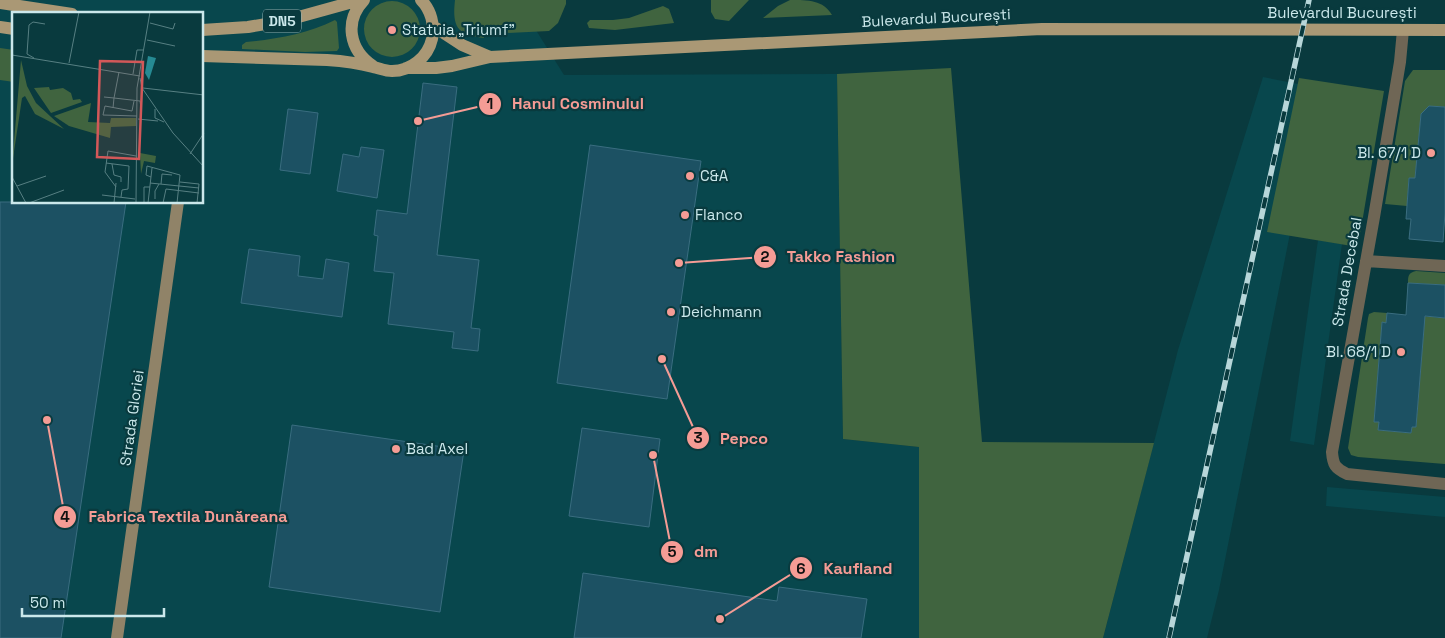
<svg xmlns="http://www.w3.org/2000/svg" width="1445" height="638" viewBox="0 0 1445 638" font-family="'Space Grotesk',sans-serif">
<style>
.built{fill:#08474d;fill-rule:evenodd}
.green{fill:#40643f}
.building{fill:#1c5163;stroke:#3a6d80}
.lines{fill:none;stroke-linecap:round;stroke-linejoin:round}
.minor{stroke:#6f6655;stroke-width:12}
.secondary{stroke:#908368;stroke-width:12}
.primary{stroke:#aa9875;stroke-width:12}
.rail-casing{stroke:#b7d6d9;stroke-width:5.5}
.rail{stroke:#093a3e;stroke-width:4;stroke-dasharray:11;stroke-linecap:butt}
.poi-dot{fill:#f59c95;stroke:#093a3e;stroke-width:2}
.labels{text-anchor:middle;stroke-width:4.5;stroke-linejoin:round;paint-order:stroke}
.shield{fill:#093a3e;stroke:#91b4b7;stroke-width:1}
.shield-label{font-size:14px;font-weight:bold;fill:#cbe8eb}
.street-label{font-size:15px;fill:#cbe8eb;stroke:#093a3e}
.poi-label{font-size:15px;fill:#cbe8eb;stroke:#093a3e;text-anchor:start}
.inset-road{fill:none;stroke:#578083;stroke-width:1}
.view{fill:#d35859;fill-opacity:0.15;stroke:#d35859;stroke-width:2.5}
.inset-edge{fill:none;stroke:#cbe8eb;stroke-width:2.5}
.leader{fill:none;stroke:#f59c95;stroke-width:2}
.callout-dot{fill:#f59c95;stroke:#093a3e;stroke-width:2}
.mark-label{font-size:15px;text-anchor:middle;font-weight:bold;fill:#111}
.callout-label{font-size:16px;text-anchor:middle;font-weight:bold;fill:#f59c95;stroke:#093a3e;stroke-width:4.5;stroke-linejoin:round;paint-order:stroke}
</style>
<rect width="100%" height="100%" fill="#093a3e"/>
<path class="built" d="M0,0h496l38,27 30,48 273,-1 6,365 76,8v191h-919zM14,14h188v188h-188z
M1263,77l56,11 -100,502 -12,48h-104l75,-288z
M1318,240l24,4 -28,201 -24,-4z
M1327,487l118,10v20l-119,-11z"/>
<path class="green" d="M455,0h111v4l-8,19 -9,8 -65,3v4c-27,-3 -32,-11 -29,-38z
M711,0h38l-20,21 -14,-2 -4,-7z
M790,0c19,0 33,0 42,15l-69,3 15,-12z
M364 29a28 28 0 1 1 56 0a28 28 0 1 1-56 0Z
M663,6l6,3 5,14 -59,7 -26,-2 -2,-5 3,-3h23l16,-2z
M335,20l2,2 2,26 -2,3 -32,1 -63,-3v-4l4,-3c31,-3 61,-8 89,-22z
M0,48l14,2v32l-14,-2z
M951,68l31,374 172,1 -51,195h-184v-191l-76,-8 -6,-365z
M1413,70h32v37l-16,-1 -8,8 -6,64h-6l-2,28 -22,-2 20,-123z
M1299,78l85,13 -26,156 -91,-15z
M1416,271l29,2v12l-37,-2c0,-7 0,-10 8,-12z
M1374,312l13,1 -1,10h-4l-8,99h5v8l32,3 1,-6h4l8,-101 -4,-10 25,2v146l-87,-7 -7,-2 -3,-7 20,-130 1,-4z"/>
<path class="building" d="M423,83l34,4 -20,168 42,5 -8,68 9,1 -2,22 -26,-3 2,-16 -66,-8 6,-51 -20,-2 4,-35 -4,-1 3,-25 30,4z
M1429,106l16,1v106l-2,29 -34,-3 2,-20h-5l3,-41h6l6,-64z
M288,109l30,4 -8,61 -30,-4z
M590,145l111,16 -34,238 -110,-16z
M361,147l23,3 -7,48 -40,-7 6,-37 16,3z
M0,202h126l-65,436h-61z
M249,249l51,7 -2,20 25,3 3,-20 23,4 -7,54 -101,-14z
M1408,283l37,2v33l-20,-2 -9,111h-4l-1,6 -33,-3 1,-8h-5l8,-100 4,1 1,-10 19,2z
M292,425l172,25 -24,162 -171,-25z
M582,428l78,11 -11,88 -80,-11z
M583,573l194,28 2,-14 88,12 -6,39h-287z"/>
<g class="lines">
<path class="minor" d="M1403,30l-3,32 -26,155 -42,235c1,13 3,16 15,22l98,10
M1366,261l79,5"/>
<path class="secondary" d="M117,638l61,-436"/>
<path class="primary" d="M364,0c-20,21 -15,50 9,66
M0,3l72,11
M433,26l29,19 28,12
M0,27l14,2
M202,30l46,-3 36,-6 76,-21
M202,56l125,4c15,1 31,3 46,7 6,1 12,4 19,4 19,0 36,-14 40,-32 3,-14 -1,-29 -11,-39
M406,68h30l16,-2 38,-9 552,-28 403,1"/>
<g class="rail-casing">
<path id="rail" d="M1169,638l140,-638"/>
</g>
<use href="#rail" class="rail"/>
</g>
<g class="poi-dot">
<circle cx="392" cy="30" r="5"/>
<circle cx="1431" cy="153" r="5"/>
<circle cx="690" cy="176" r="5"/>
<circle cx="685" cy="215" r="5"/>
<circle cx="671" cy="312" r="5"/>
<circle cx="1401" cy="352" r="5"/>
<circle cx="396" cy="449" r="5"/>
</g>
<g class="labels">
<rect class="shield" x="263" y="9.5" width="38" height="23" rx="4"/>
<g class="shield-label">
<text x="282" y="26">DN5</text>
</g>
<g class="street-label">
<text x="1342" y="18">Bulevardul București</text>
<text transform="translate(936 18) rotate(-3)" y="5">Bulevardul București</text>
<text transform="translate(1347 272) rotate(-80)" y="5">Strada Decebal</text>
<text transform="translate(132 418) rotate(-82)" y="5">Strada Gloriei</text>
</g>
<g class="poi-label">
<text x="402" y="35">Statuia „Triumf”</text>
<text x="1421" y="158" text-anchor="end">Bl. 67/1 D</text>
<text x="700" y="181">C&amp;A</text>
<text x="695" y="220">Flanco</text>
<text x="681" y="317">Deichmann</text>
<text x="1391" y="357" text-anchor="end">Bl. 68/1 D</text>
<text x="406" y="454">Bad Axel</text>
</g>
</g>
<g transform="translate(12 12)">
<rect width="191" height="191" fill="#093a3e"/>
<path d="M9,48l6,26 9,17 28,26 -29,-15 -10,-18 -3,2 -10,67zM37,75l1,3 13,-2 8,5 2,7 7,-1 2,3 -31,11 -17,-25zM79,91l-3,19 22,1 1,-5h25v8l-25,1 -1,11 -41,-12 -15,-10zM128,141l16,3 -1,7 -11,-2 -3,13z" fill="#40643f"/>
<path d="M136,44l8,2 -7,22 -4,-7z" fill="#268a93"/>
<path class="inset-road" d="M138,11l23,6 2,-6M135,28l28,6M0,43l128,21M22,46l-7,-4 2,-29 4,-3 12,2M57,51l10,-51M121,62l4,-24h6M128,66l2,10 31,45 31,34M131,76l61,7M92,85l10,1 5,-26M122,89l-2,10 -27,-5 -2,9 34,1M101,96l1,-10 26,3 1,7M143,97v9l9,4M126,107l20,2M178,142l14,-21M94,151l23,3 -1,23 -6,1 -1,7M100,152l2,11 7,2v5M0,165l14,26M139,165l-5,-2 1,-9 33,9 -3,28M168,170l19,2 -2,19M138,171l49,5M149,172l1,-10 10,1M5,174l29,-10M104,175l-11,-15 3,-21 28,5M90,183l33,4M143,187v-8l4,-7M17,191l35,-13M102,191l2,-20M124,191l1,-115 13,-76M132,191v-16h6M136,191l4,-35M151,191l3,-14 33,4"/>
<path class="view" d="M88,49l43,1 -4,97 -42,-2z"/>
<rect width="191" height="191" class="inset-edge"/>
</g>
<path class="leader" d="M418 121L490 104M679 263L765 257M662 359L698 438M47 420L65 517M653 455L672 552M720 619L801 568"/>
<g class="callout-dot">
<circle cx="418" cy="121" r="5"/>
<circle cx="679" cy="263" r="5"/>
<circle cx="662" cy="359" r="5"/>
<circle cx="47" cy="420" r="5"/>
<circle cx="653" cy="455" r="5"/>
<circle cx="720" cy="619" r="5"/>
<circle cx="490" cy="104" r="12"/>
<circle cx="765" cy="257" r="12"/>
<circle cx="698" cy="438" r="12"/>
<circle cx="65" cy="517" r="12"/>
<circle cx="672" cy="552" r="12"/>
<circle cx="801" cy="568" r="12"/>
</g>
<g class="mark-label">
<text x="490" y="109">1</text>
<text x="765" y="262">2</text>
<text x="698" y="443">3</text>
<text x="65" y="522">4</text>
<text x="672" y="557">5</text>
<text x="801" y="574">6</text>
</g>
<g class="callout-label">
<text x="578" y="109">Hanul Cosminulul</text>
<text x="841" y="262">Takko Fashion</text>
<text x="744" y="444">Pepco</text>
<text x="188" y="522">Fabrica Textila Dunăreana</text>
<text x="706" y="557">dm</text>
<text x="858" y="574">Kaufland</text>
</g>
<path d="M22 608v8h142v-8" fill="none" stroke="#cbe8eb" stroke-width="2.5"/>
<text x="30" y="608" font-size="15" fill="#cbe8eb" stroke="#093a3e" stroke-width="4" paint-order="stroke">50 m</text>
</svg>
